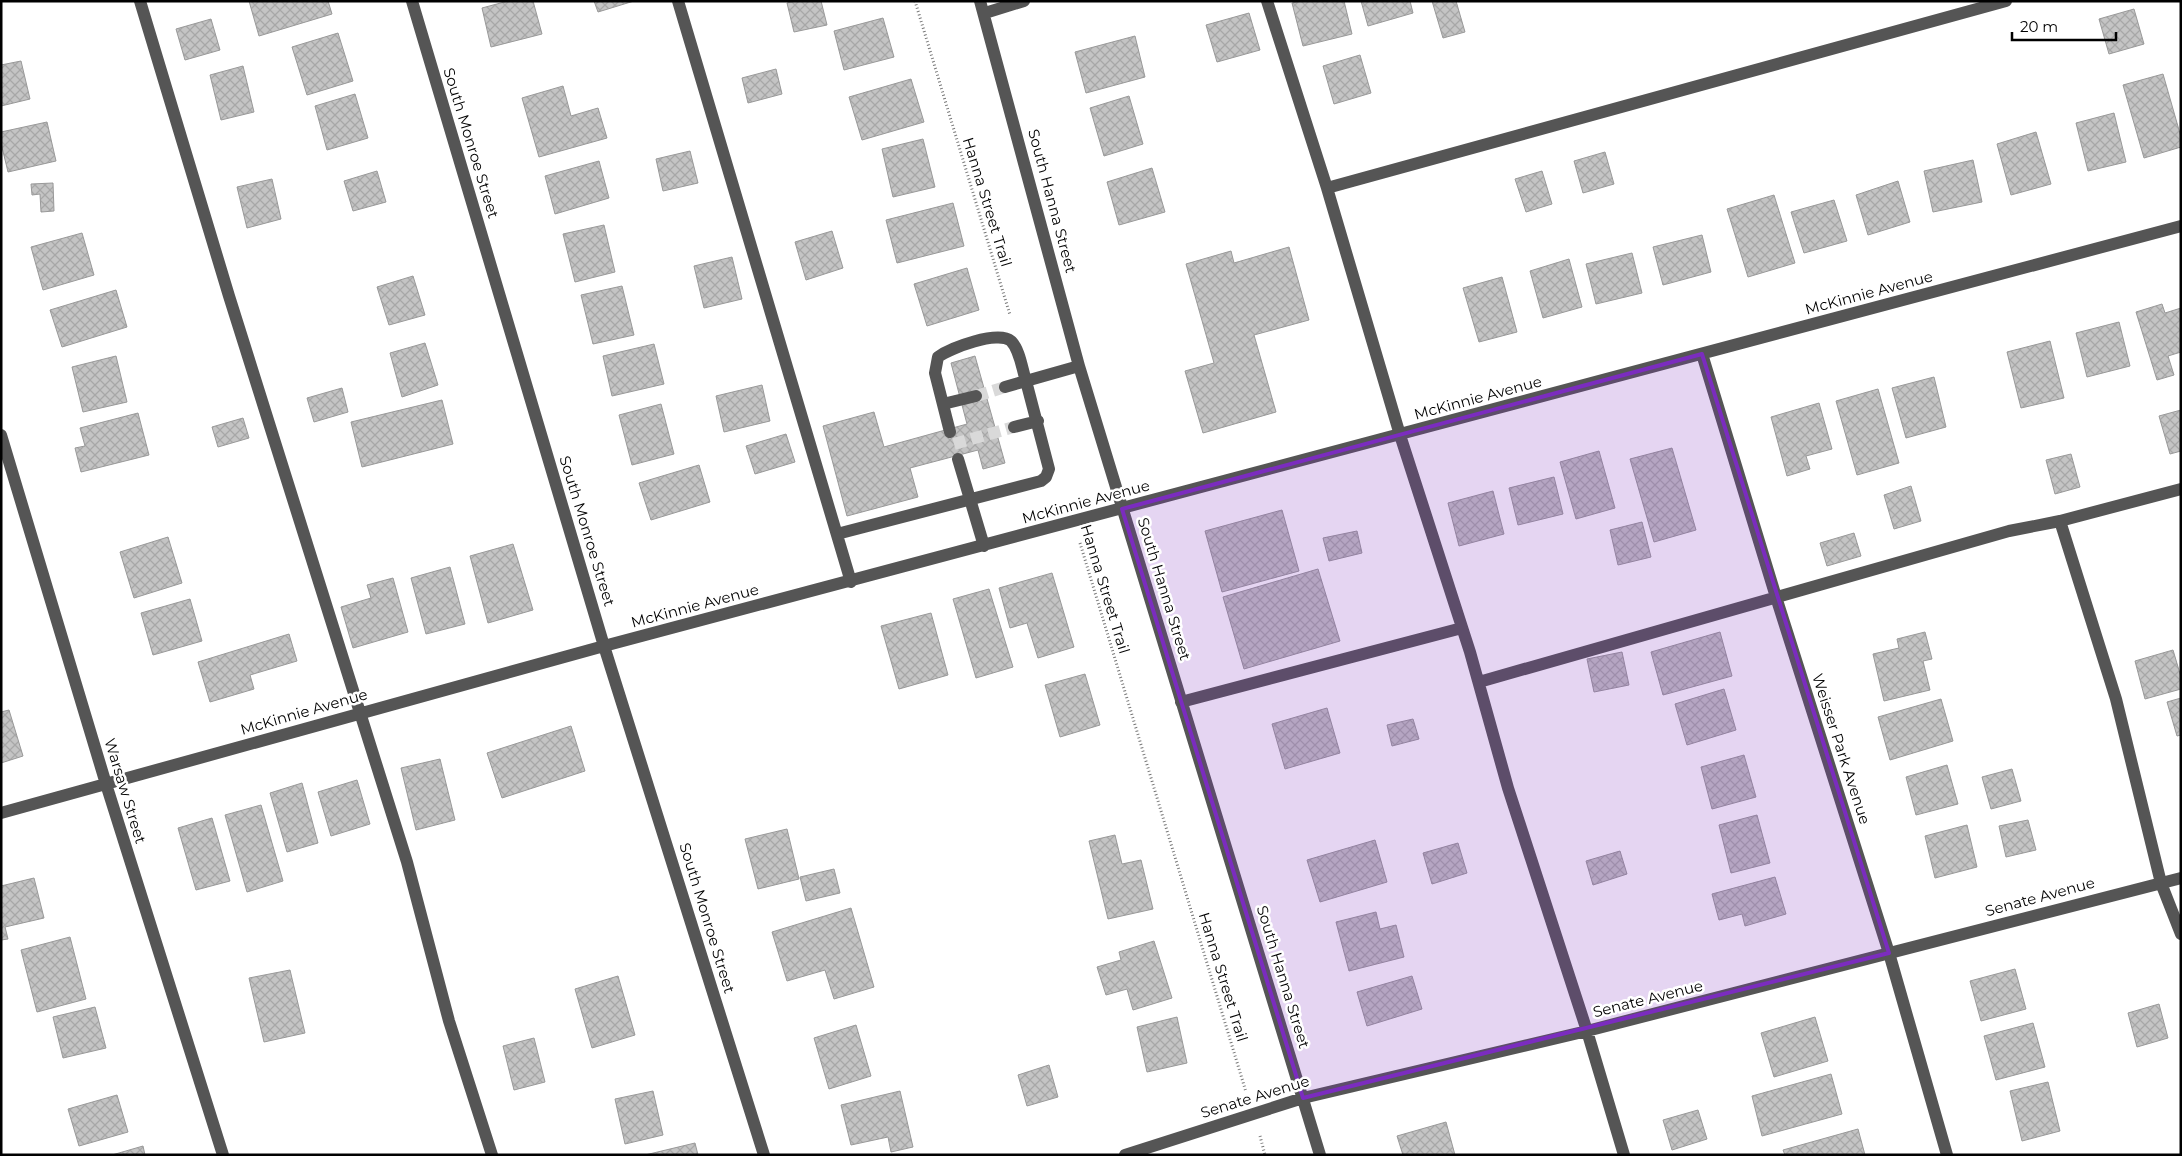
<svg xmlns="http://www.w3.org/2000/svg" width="2182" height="1156" viewBox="0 0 2182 1156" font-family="Montserrat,sans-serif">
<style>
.building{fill:url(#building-cross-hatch);stroke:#999}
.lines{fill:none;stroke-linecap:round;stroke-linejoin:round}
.minor-tunnel{stroke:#d9d9d9;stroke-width:12;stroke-dasharray:12 6;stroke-linecap:butt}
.path{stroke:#777;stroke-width:3;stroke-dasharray:1 2.5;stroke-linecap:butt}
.minor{stroke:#555;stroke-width:12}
.marked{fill:#7b2cbf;fill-opacity:0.2;stroke:#7b2cbf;stroke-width:4;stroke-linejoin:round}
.labels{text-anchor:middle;stroke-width:5;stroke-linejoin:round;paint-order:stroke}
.street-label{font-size:15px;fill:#000;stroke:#fff}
</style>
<defs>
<pattern id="building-cross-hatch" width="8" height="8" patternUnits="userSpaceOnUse" patternTransform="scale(1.25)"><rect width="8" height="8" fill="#c4c4c4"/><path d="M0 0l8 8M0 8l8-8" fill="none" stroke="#a7a7a7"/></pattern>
</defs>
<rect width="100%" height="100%" fill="#fff"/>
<path class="building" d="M249,1h79l4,13 -73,22z
M508,1h25l9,33 -51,13 -9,-39z
M594,1h40l-36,11z
M795,1h26l6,24 -33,7 -7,-29z
M1300,1h44l8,33 -49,12 -11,-43z
M1361,1h49l3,12 -45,13z
M1432,1h24l9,31 -22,6z
M2134,9l10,35 -35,10 -10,-35z
M1249,13l11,37 -43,12 -11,-37z
M883,18l11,39 -50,13 -10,-39z
M211,19l9,31 -35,10 -9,-31z
M338,33l15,48 -46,14 -15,-48z
M1135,36l10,41 -59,16 -11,-41z
M1360,55l11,38 -37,11 -11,-38z
M21,61l9,38 -29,7v-41z
M243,66l11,46 -33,8 -11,-45z
M776,69l6,25 -34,9 -6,-25z
M2163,74l18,63v10l-37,11 -21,-73z
M911,79l13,43 -62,18 -13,-43z
M563,86l8,30 27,-8 9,30 -68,19 -17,-59z
M355,94l13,44 -41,12 -12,-44z
M1129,96l14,48 -39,12 -14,-48z
M2114,113l12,49 -38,9 -12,-48z
M47,122l9,39 -48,11 -7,-29v-11z
M2036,132l15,52 -40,11 -14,-51z
M923,139l12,48 -42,10 -11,-48z
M690,151l8,32 -35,8 -7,-32z
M1605,152l9,32 -31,9 -9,-32z
M1973,160l9,42 -49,10 -9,-41z
M599,161l10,37 -54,16 -10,-38z
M1152,168l13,44 -46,13 -12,-43z
M377,171l9,31 -33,9 -9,-30z
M1542,171l10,33 -26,8 -11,-33z
M272,179l9,40 -34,9 -10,-41z
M1898,181l12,41 -42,13 -12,-40z
M53,183l1,28 -13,1 -1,-18 -8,1 -1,-11z
M1774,195l21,68 -47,14 -21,-68z
M1834,200l13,41 -43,12 -13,-41z
M953,203l11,43 -67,17 -11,-43z
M604,225l11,47 -40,10 -12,-48z
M832,231l11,37 -37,12 -11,-38z
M82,233l12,42 -51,15 -12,-43z
M1702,235l9,37 -48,13 -10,-38z
M1289,247l20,73 -55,15 22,77 -73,21 -18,-62 29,-8 -28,-99 45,-13 3,12z
M1632,253l10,40 -46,11 -10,-40z
M732,257l10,42 -38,9 -10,-42z
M1569,259l13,48 -39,11 -13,-47z
M967,268l12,42 -52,16 -13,-42z
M413,276l12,39 -36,10 -12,-38z
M1502,277l15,55 -38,10 -16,-54z
M622,286l12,49 -41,9 -12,-49z
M116,290l11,37 -65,20 -12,-37z
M2162,304l3,9 16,-5v44l-13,4 6,19 -17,5 -21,-68z
M2119,322l11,44 -43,11 -11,-44z
M2050,341l14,57 -43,10 -14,-56z
M425,343l13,42 -36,12 -12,-44z
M654,344l10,40 -52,12 -9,-40z
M116,356l11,46 -44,10 -11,-45z
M975,356l30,107 -22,6 -5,-19 -68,18 8,29 -71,19 -24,-90 51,-14 10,35 83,-23 -16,-61z
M1934,377l12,50 -40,11 -14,-50z
M762,385l8,36 -46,11 -8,-36z
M342,388l6,24 -34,10 -7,-24z
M1878,389l21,74 -42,12 -21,-74z
M442,400l11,44 -91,23 -11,-45z
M1819,403l13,46 -26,7 4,13 -23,7 -16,-59z
M661,404l13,50 -42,11 -13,-50z
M2181,410v41l-11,3 -11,-38z
M138,413l11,42 -68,17 -6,-24 10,-2 -5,-18z
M243,418l6,20 -31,9 -6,-20z
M786,434l9,28 -40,12 -9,-28z
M1672,448l24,82 -42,12 -24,-83z
M1599,451l16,57 -39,11 -16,-57z
M2071,454l9,33 -25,7 -9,-34z
M699,465l11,37 -59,18 -12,-37z
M1554,477l9,37 -45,11 -9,-37z
M1911,486l10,35 -27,8 -10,-34z
M1493,491l11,43 -45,12 -11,-43z
M1282,510l17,61 -77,21 -17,-61z
M1642,522l9,35 -33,8 -8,-35z
M1357,531l5,22 -33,8 -6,-23z
M1854,533l7,23 -34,10 -7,-23z
M168,537l14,46 -48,15 -14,-46z
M513,544l20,66 -45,13 -18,-67z
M450,567l15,57 -39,10 -15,-56z
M1318,569l22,72 -96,28 -21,-72z
M1052,573l22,74 -36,11 -11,-35 -17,5 -11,-40z
M393,578l15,54 -55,16 -12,-41 30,-9 -4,-13z
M989,589l24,78 -37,11 -23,-79z
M190,599l12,42 -49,14 -12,-42z
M931,613l17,62 -49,14 -18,-63z
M1720,632l12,44 -69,19 -12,-43z
M1925,632l7,27 -9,2 7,29 -46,11 -11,-47 26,-6 -2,-9z
M289,634l8,27 -47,14 4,14 -44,13 -12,-40z
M2173,650l8,27v12l-36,10 -10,-38z
M1622,652l7,33 -35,7 -7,-33z
M1085,674l15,51 -40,12 -15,-52z
M1724,689l12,41 -49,15 -12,-41z
M2181,698v37l-4,1 -10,-34z
M1941,699l12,42 -63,19 -12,-43z
M1327,708l13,45 -55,16 -13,-45z
M9,710l14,46 -22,7v-51z
M1413,719l6,20 -27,7 -5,-21z
M571,726l14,45 -83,27 -15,-45z
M1744,755l12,42 -44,12 -11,-42z
M440,759l15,61 -39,10 -15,-62z
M1947,765l11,39 -42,11 -10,-38z
M2012,769l9,32 -30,8 -9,-32z
M357,780l13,44 -39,12 -13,-44z
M302,783l16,60 -31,9 -17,-59z
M261,805l22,76 -36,11 -22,-77z
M1757,815l13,48 -39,10 -12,-48z
M212,818l18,63 -34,9 -18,-62z
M2028,820l8,30 -30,7 -7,-31z
M1967,825l10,42 -42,11 -10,-42z
M787,829l12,50 -41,10 -13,-50z
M1115,835l7,29 19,-4 12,49 -45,10 -19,-78z
M1375,840l12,42 -67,20 -13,-42z
M1458,843l9,30 -35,11 -9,-31z
M1620,851l7,23 -34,11 -7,-24z
M834,869l6,24 -34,8 -6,-24z
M1775,877l11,37 -41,12 -3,-12 -23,6 -7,-26z
M34,878l10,40 -39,9 3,12 -7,1v-54z
M851,908l23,79 -40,12 -9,-29 -38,11 -15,-49z
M1376,912l4,17 16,-4 8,32 -55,14 -13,-49z
M70,937l16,62 -49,13 -16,-62z
M1154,941l18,57 -39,12 -6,-21 -21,6 -9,-28 24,-7 -2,-8z
M2015,969l11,40 -45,12 -11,-40z
M290,970l15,63 -41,9 -15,-64z
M618,976l17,59 -43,13 -17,-59z
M1412,976l10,33 -55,17 -10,-34z
M2159,1004l9,34 -31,9 -9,-34z
M95,1007l11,41 -43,10 -10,-41z
M1177,1017l10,46 -40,9 -10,-45z
M1815,1017l13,44 -54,16 -13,-44z
M2033,1023l12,44 -49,13 -12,-44z
M856,1025l15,51 -42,13 -15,-51z
M534,1038l11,44 -31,8 -11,-44z
M1049,1065l9,32 -31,9 -9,-31z
M1831,1074l11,40 -80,22 -10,-40z
M2048,1082l12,49 -38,10 -12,-50z
M653,1091l10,44 -38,9 -10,-45z
M900,1091l13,56 -22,5 -3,-15 -37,8 -10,-40z
M117,1095l11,37 -49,14 -11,-37z
M1698,1110l9,29 -35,11 -9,-30z
M1446,1122l9,33h-52l-6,-19z
M1858,1129l7,26h-80l-2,-5z
M695,1143l3,12h-53z
M143,1146l2,9h-33z"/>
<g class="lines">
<path class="minor-tunnel" d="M976,396l29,-9
M954,444l60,-17"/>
<path class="path" d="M915,1l95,314
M1080,543l166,549
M1260,1136l5,19"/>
<path class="minor" d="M140,1l89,295 178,566 42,159 43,134
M412,1l192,645 160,509
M678,1l173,581
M980,1l99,365 241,789
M1267,1l60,187 73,247 70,217 38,136 79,243 37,124
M985,13l39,-12
M1327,188l679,-187
M1702,354l74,243 113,356 58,202
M943,404l33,-8
M1014,427l24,-6
M950,432l-15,-59 3,-16c12,-9 60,-27 73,-16 9,9 11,28 15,40l53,-15
M1,435l105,349 117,371
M958,459l26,87
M2181,489l-121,32 56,178 45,184 20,51
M837,534l204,-53 5,-4 3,-8 -23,-88 -21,6
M1479,682l530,-151 51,-10
M1181,702l281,-74
M1,813l603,-167 1577,-420
M1125,1155l178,-57 284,-67 594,-153"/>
</g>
<path class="marked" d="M1702,354l187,599 -586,145 -181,-589z"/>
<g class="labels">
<g class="street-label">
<text transform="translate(471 143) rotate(73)" y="5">South Monroe Street</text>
<text transform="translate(1052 201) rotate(75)" y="5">South Hanna Street</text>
<text transform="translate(987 202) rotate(73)" y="5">Hanna Street Trail</text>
<text transform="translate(1869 293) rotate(-15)" y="5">McKinnie Avenue</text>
<text transform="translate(1478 398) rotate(-15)" y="5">McKinnie Avenue</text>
<text transform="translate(1086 502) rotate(-15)" y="5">McKinnie Avenue</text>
<text transform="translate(587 531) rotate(73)" y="5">South Monroe Street</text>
<text transform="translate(1105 589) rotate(73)" y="5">Hanna Street Trail</text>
<text transform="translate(1164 589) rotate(73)" y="5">South Hanna Street</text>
<text transform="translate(695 606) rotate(-15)" y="5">McKinnie Avenue</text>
<text transform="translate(304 712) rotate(-16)" y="5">McKinnie Avenue</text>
<text transform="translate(1841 749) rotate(72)" y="5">Weisser Park Avenue</text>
<text transform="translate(125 791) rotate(73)" y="5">Warsaw Street</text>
<text transform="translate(2040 897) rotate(-15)" y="5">Senate Avenue</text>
<text transform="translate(707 918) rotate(73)" y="5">South Monroe Street</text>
<text transform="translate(1223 977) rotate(73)" y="5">Hanna Street Trail</text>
<text transform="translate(1283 977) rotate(73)" y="5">South Hanna Street</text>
<text transform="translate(1648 999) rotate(-14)" y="5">Senate Avenue</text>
<text transform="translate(1255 1097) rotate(-17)" y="5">Senate Avenue</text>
</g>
</g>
<rect width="2182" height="1156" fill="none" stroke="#000000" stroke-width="5"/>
<path d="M2012 32v8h104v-8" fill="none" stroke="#000000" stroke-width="2.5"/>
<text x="2020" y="32" font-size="15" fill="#000000" stroke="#ffffff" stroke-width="4" paint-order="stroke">20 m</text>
</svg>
